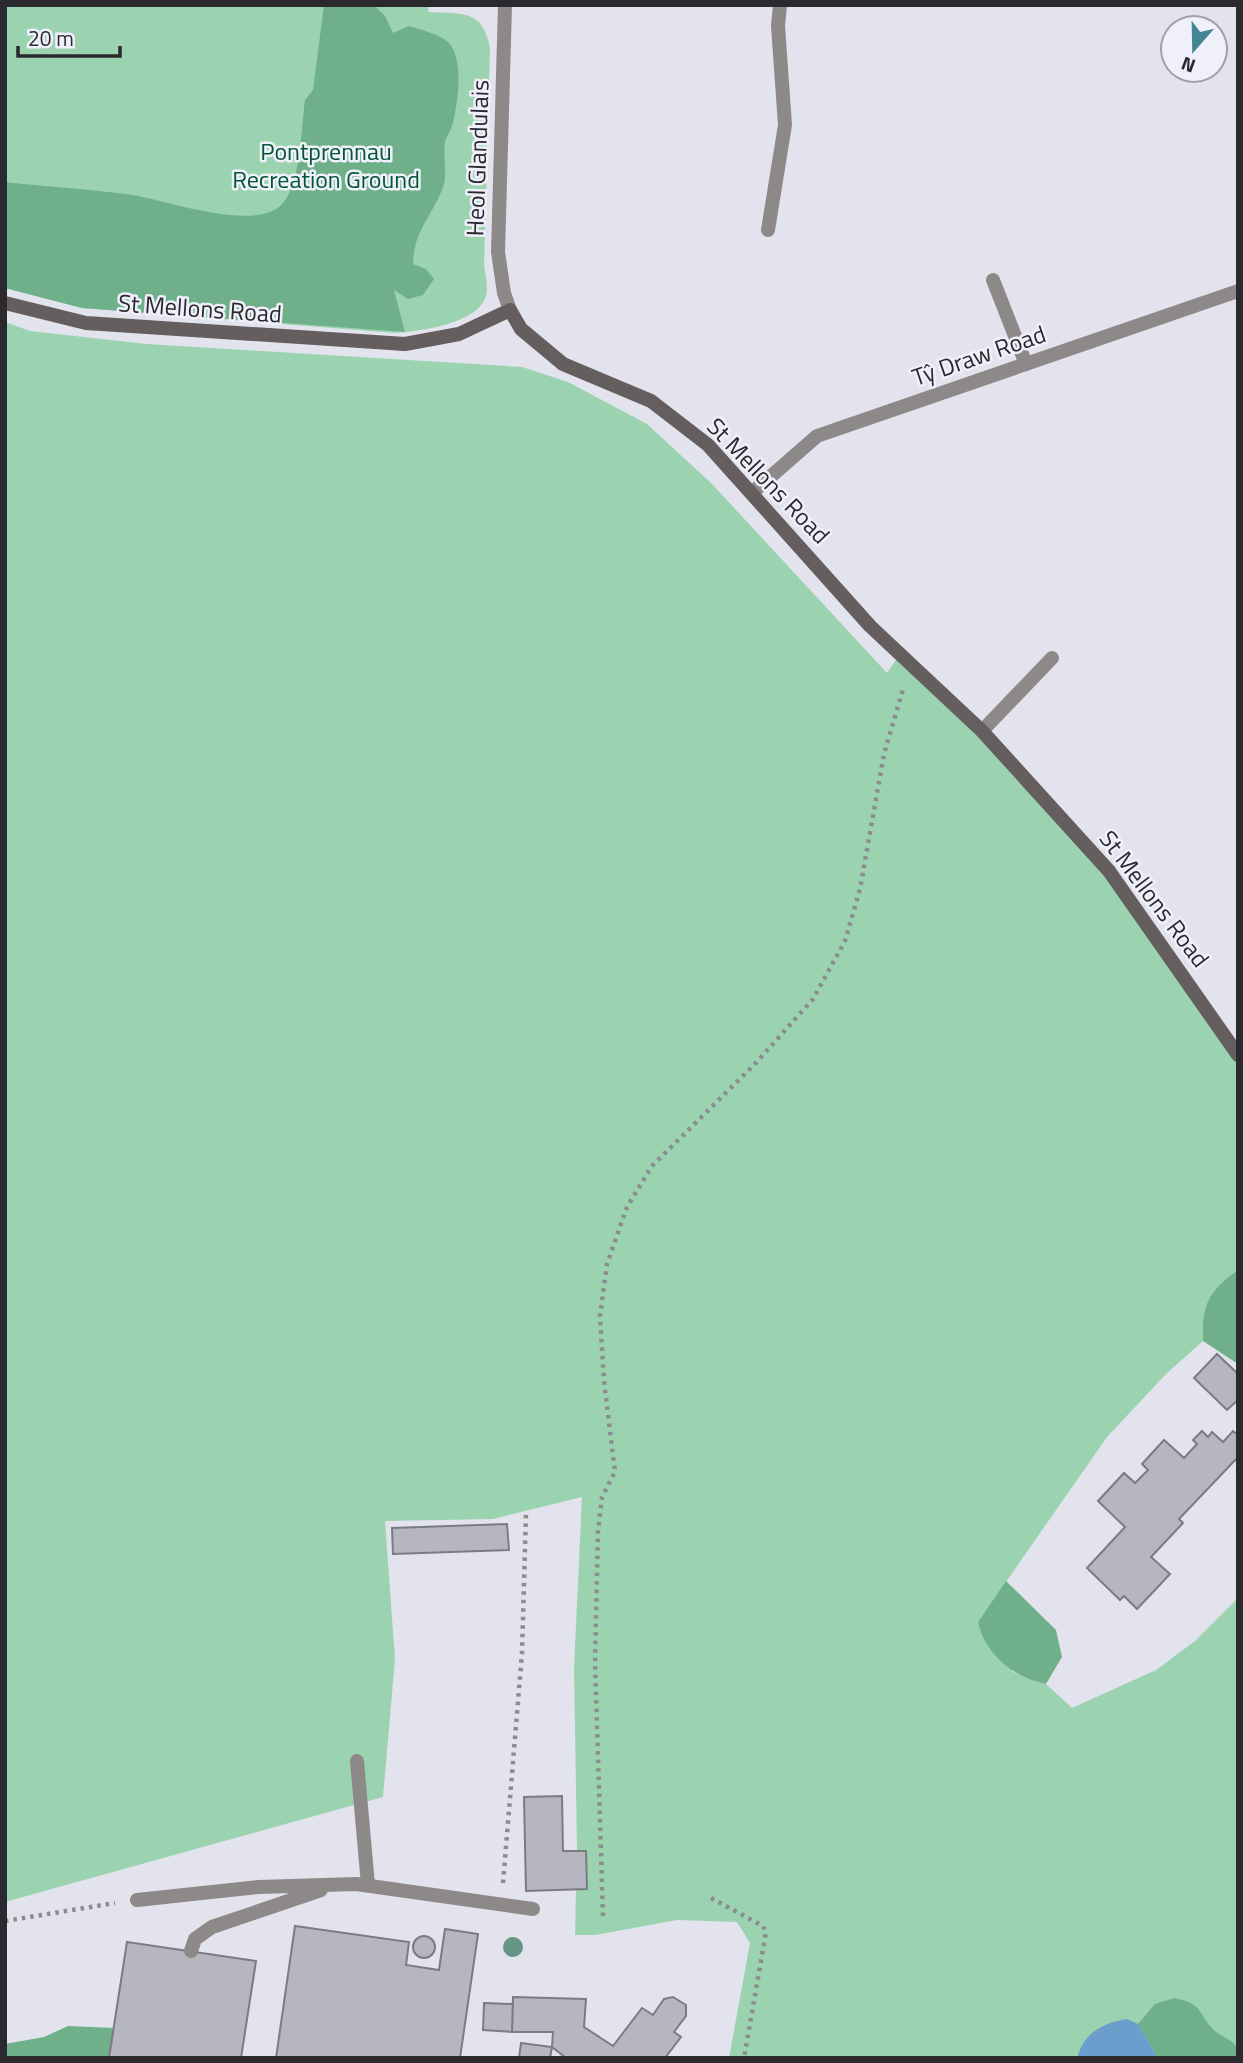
<svg xmlns="http://www.w3.org/2000/svg" width="1243" height="2063" viewBox="0 0 1243 2063" font-family="'Titillium Web',sans-serif">
<style>
.green{fill:#9bd3b1}
.forest{fill:#6fb08a}
.water{fill:#6c9ecd}
.building{fill:#b5b6bf;stroke:#7a7b83;stroke-width:2}
.lines{fill:none;stroke-linecap:round;stroke-linejoin:round}
.path{stroke:#8b8c92;stroke-width:4.5;stroke-dasharray:3.5 5;stroke-linecap:butt}
.service{stroke:#8e8989;stroke-width:14}
.minor{stroke:#8e8989;stroke-width:14}
.tertiary{stroke:#8e8989;stroke-width:14}
.secondary{stroke:#655e5e;stroke-width:14}
.tree{fill:#669586}
.labels{text-anchor:middle;stroke-width:5;stroke-linejoin:round;paint-order:stroke}
.park-label{font-size:24px;fill:#005532;stroke:#eff0f9}
.street-label{font-size:24px;fill:#2a2a2e;stroke:#eff0f9}
</style>
<rect width="100%" height="100%" fill="#e2e3ec"/>
<path class="green" d="M5,5h424l-1,7c34,2 56,-3 62,37l-6,217c2,11 5,22 1,33 -11,25 -65,32 -89,34l-314,-25 -77,-20z
M5,322l25,9 117,13 375,23 46,15 79,42 65,60 175,189 13,-19 209,217 129,184v255l-71,63 -60,64 -129,185 35,50 33,12 26,24 84,-38 39,-29 43,-43v460h-509l21,-115 -13,-21 -60,-2 -82,15h-20l1,-45 11,-1 -1,-38 -9,-1 -3,-182 8,-171 -89,22 -108,2 10,138 -12,138 -378,105z"/>
<path class="forest" d="M324,5h50l11,11 8,17 16,-7c12,4 31,8 40,17 15,17 9,60 4,79 -1,7 -6,13 -8,20 -3,16 4,32 -3,48 -12,29 -28,41 -29,74l13,5 8,10 -11,16 -15,4 -14,-9 11,42 -323,-24 -77,-20v-106c42,5 86,7 128,13 34,6 117,35 146,12 22,-17 22,-80 26,-107l8,-10z
M1238,1270v94l-35,-23c-1,-37 5,-49 35,-71z
M1006,1581l50,49 6,27 -16,27c-32,-6 -61,-30 -68,-62z
M1174,1998c31,6 23,16 41,33 13,11 23,7 23,27h-80l-20,-34 17,-20z
M68,2026l46,2 -5,30h-104v-14l39,-7z"/>
<path class="water" d="M1127,2019l11,5 20,34h-81c7,-26 26,-35 50,-39z"/>
<path class="building" d="M1217,1354l21,20v26l-11,10 -33,-32z
M1202,1431l6,6 4,-5 11,10 10,-11 5,4v22l-59,62 4,4 -32,34 19,17 -33,35 -13,-13 -4,4 -33,-32 38,-41 -27,-26 26,-28 11,10 13,-13 -6,-6 22,-24 20,18 13,-14 -4,-4z
M507,1524l2,26 -116,4 -1,-26z
M562,1796l1,55h23l1,38 -61,2 -2,-94z
M295,1926l114,16 -3,23 33,5 6,-41 33,5 -18,124h-184z
M413 1947a11 11 0 1 1 22 0a11 11 0 1 1-22 0Z
M127,1942l129,19 -15,97h-132z
M513,1997l73,2 -2,28 29,19 29,-38 11,7 11,-16 9,-2 13,8v11l-12,16 7,5 -16,21h-99l-14,-11 1,-15h-41z
M484,2003l29,1 -1,28 -29,-2z
M521,2043l31,4 -2,11h-31z"/>
<g class="lines">
<path class="path" d="M503,1883l19,-230 4,-140
M711,1898l52,28 3,6 -22,126
M603,1916l-8,-254 3,-131 4,-34 13,-25 -11,-91 -4,-65 7,-52 20,-57 25,-41 103,-102 58,-65 32,-58 15,-52 24,-135 19,-65
M5,1921l110,-18"/>
<path class="service" d="M993,280l33,84
M982,731l70,-73
M357,1761l11,124
M137,1900l121,-13 98,-3 177,25
M191,1951l4,-12 17,-12 109,-37"/>
<path class="minor" d="M768,230l17,-105 -7,-99 2,-21
M753,492l64,-56 421,-145"/>
<path class="tertiary" d="M505,5l-7,247 6,41 6,17"/>
<path class="secondary" d="M5,303l81,20 319,21 54,-10 51,-24 11,19 42,35 88,37 57,44 162,181 112,105 127,140 129,184"/>
</g>
<circle class="tree" cx="513" cy="1947" r="10"/>
<g class="labels">
<g class="park-label">
<text x="326" y="160">Pontprennau<tspan x="326" dy="28">Recreation Ground</tspan></text>
</g>
<g class="street-label">
<text transform="translate(478 158) rotate(-88)" y="8">Heol Glandulais</text>
<text transform="translate(200 309) rotate(4)" y="8">St Mellons Road</text>
<text transform="translate(979 356) rotate(-19)" y="8">Tŷ Draw Road</text>
<text transform="translate(768 481) rotate(46)" y="8">St Mellons Road</text>
<text transform="translate(1154 899) rotate(53)" y="8">St Mellons Road</text>
</g>
</g>
<rect width="1243" height="2063" fill="none" stroke="#2a2a2e" stroke-width="14"/>
<g transform="translate(1194 49) rotate(200)"><circle r="33" fill="#eff0f9" stroke="#a0a1a8" stroke-width="2"/>
<path d="M0-5L12 26L0 18L-12 26Z" fill="#418692"/>
<text y="-10" font-size="19" font-weight="bold" text-anchor="middle" fill="#2a2a2e">N</text>
</g>
<path d="M18 46v10h102v-10" fill="none" stroke="#2a2a2e" stroke-width="3.5"/>
<text x="28" y="46" font-size="21" fill="#2a2a2e" stroke="#eff0f9" stroke-width="5" paint-order="stroke">20 m</text>
</svg>
